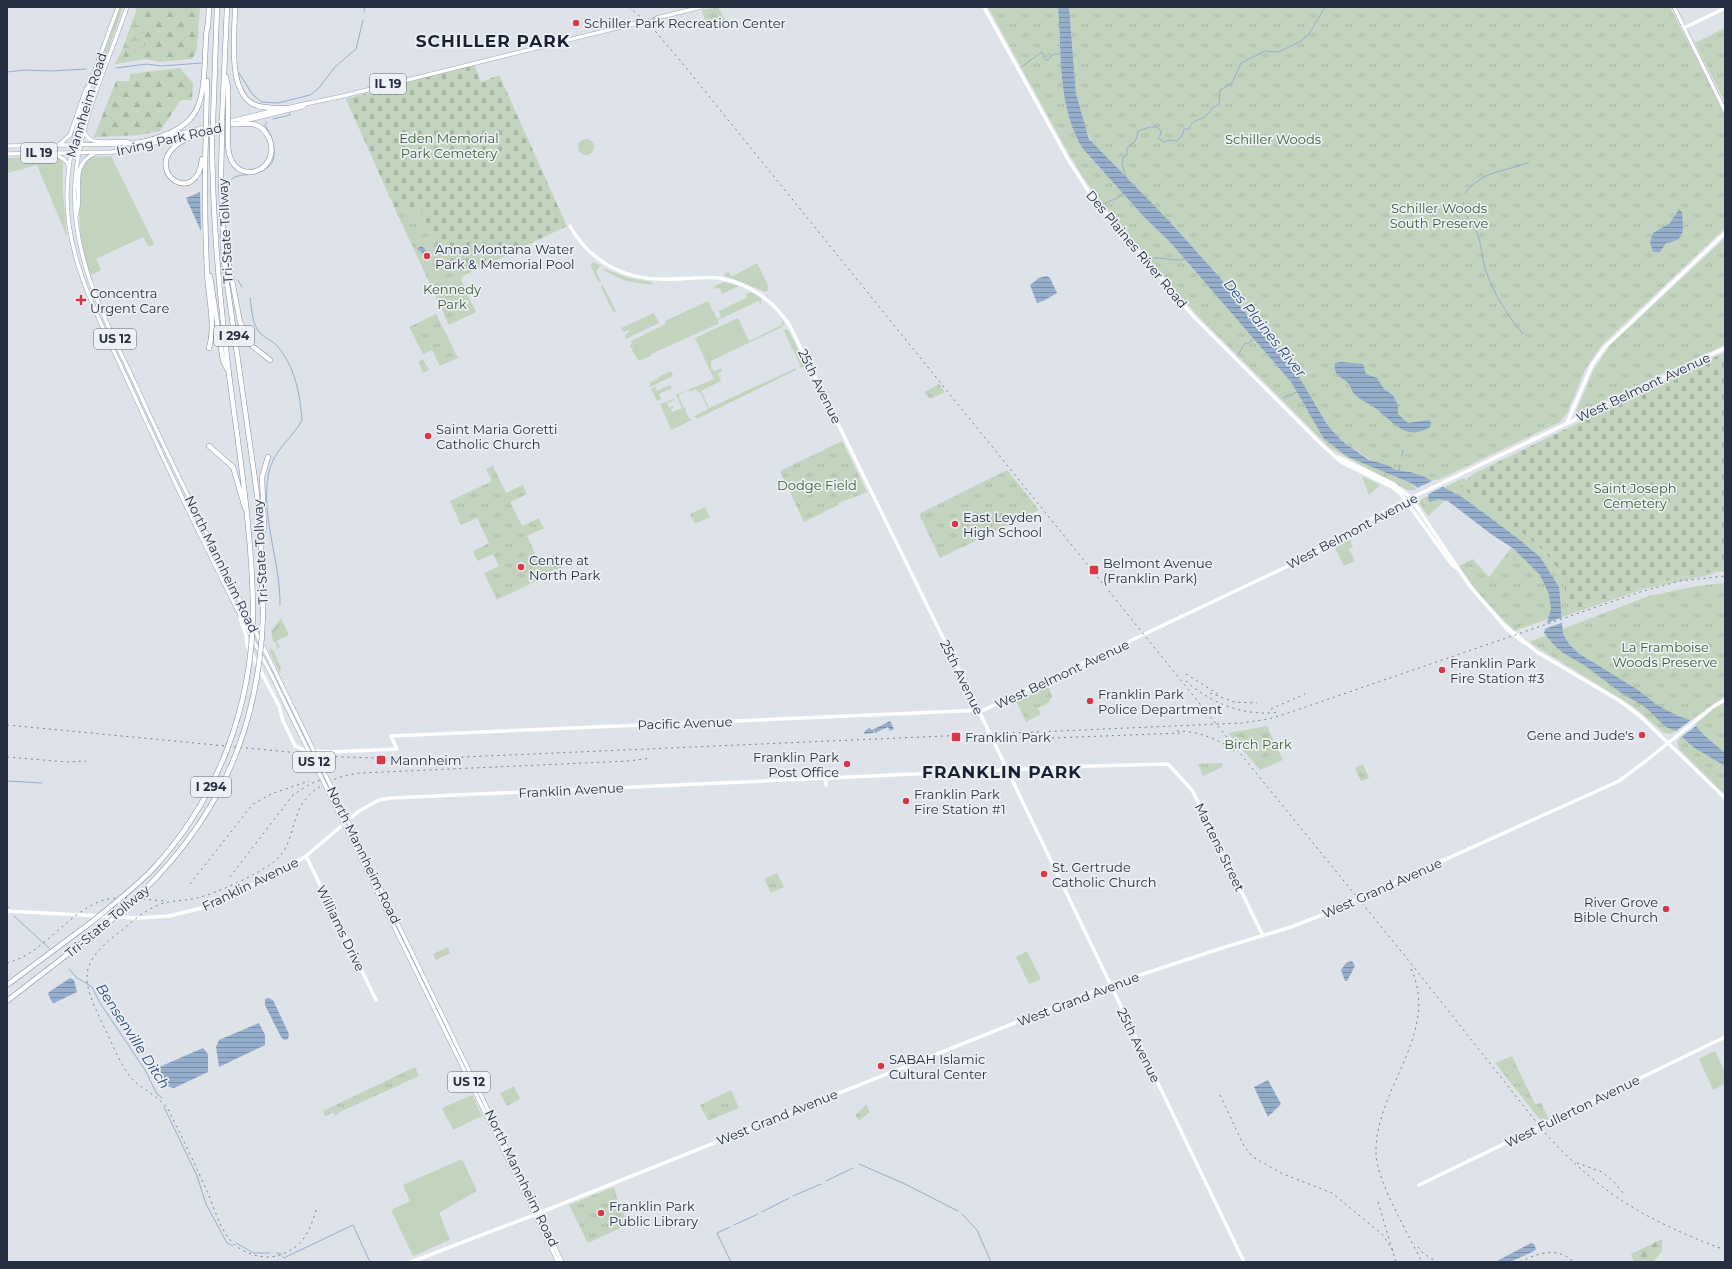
<svg xmlns="http://www.w3.org/2000/svg" width="1732" height="1269" viewBox="0 0 1732 1269" font-family="Montserrat,sans-serif">
<style>
.grass{fill:#c3d4be}
.forest{fill:url(#forest-firs)}
.wetland{fill:url(#wetland-marsh)}
.cemetery{fill:url(#cemetery-stones)}
.park{fill:url(#park-tufts)}
.water{fill:url(#water-rules)}
.pier{fill:#dee2e9}
.lines{fill:none;stroke-linecap:round;stroke-linejoin:round}
.stream{stroke:#95aecc;stroke-width:1}
.primary-tunnel{stroke:#b9bec7;stroke-width:3.5;stroke-dasharray:3.5 2;stroke-linecap:butt}
.primary-casing{stroke:#9ca5b6;stroke-width:4.5}
.highway-casing{stroke:#848ea1;stroke-width:5.5}
.secondary{stroke:#fff;stroke-width:3.5}
.primary{stroke:#fff;stroke-width:3.5}
.highway{stroke:#fff;stroke-width:4.5}
.rail{stroke:#768094;stroke-width:1;stroke-dasharray:2 4;stroke-linecap:butt}
.primary-bridge-casing{stroke:#9ca5b6;stroke-width:4.5;stroke-linecap:butt}
.highway-bridge-casing{stroke:#848ea1;stroke-width:5.5;stroke-linecap:butt}
.primary-bridge{stroke:#fff;stroke-width:3.5}
.highway-bridge{stroke:#fff;stroke-width:4.5}
.poi-dot{fill:#da3648;stroke:#edf1f6;stroke-width:1.5}
.labels{text-anchor:middle;stroke-width:3.5;stroke-linejoin:round;paint-order:stroke}
.shield{fill:#edf1f6;stroke:#626877;stroke-width:1}
.shield-label{font-size:12px;font-weight:bold;fill:#262e41}
.poi-label{font-size:13px;fill:#262e41;stroke:#edf1f6;text-anchor:start}
.street-label{font-size:13px;fill:#262e41;stroke:#edf1f6}
.park-label{font-size:13px;fill:#385e32;stroke:#edf1f6}
.water-label{font-size:14px;font-style:italic;fill:#2c4b78;stroke:#edf1f6}
.district-label{font-size:17px;font-weight:bold;letter-spacing:1px;fill:#182032;stroke:#edf1f6}
</style>
<defs>
<pattern id="forest-firs" width="22" height="20" patternUnits="userSpaceOnUse"><rect width="22" height="20" fill="#c3d4be"/><path d="M5 1l3.5 6h-7zM16 11l3.5 6h-7z" fill="#a7b6a4"/></pattern>
<pattern id="wetland-marsh" width="20" height="14" patternUnits="userSpaceOnUse"><rect width="20" height="14" fill="#c3d4be"/><path d="M1 5h8M5 5V1M11 12h8M15 12V8" fill="none" stroke="#a7b6a4"/></pattern>
<pattern id="cemetery-stones" width="16" height="16" patternUnits="userSpaceOnUse"><rect width="16" height="16" fill="#c3d4be"/><path d="M2 7V4a2 2 0 0 1 4 0v3zM10 15v-3a2 2 0 0 1 4 0v3z" fill="#a7b6a4"/></pattern>
<pattern id="park-tufts" width="24" height="20" patternUnits="userSpaceOnUse"><rect width="24" height="20" fill="#c3d4be"/><path d="M3 7l-1-3M5 7V3M7 7l1-3M15 17l-1-3M17 17v-4M19 17l1-3" fill="none" stroke="#a7b6a4"/></pattern>
<pattern id="water-rules" width="6" height="5" patternUnits="userSpaceOnUse"><rect width="6" height="5" fill="#95aecc"/><path d="M0 2.5h6" fill="none" stroke="#798ea7"/></pattern>
</defs>
<rect width="100%" height="100%" fill="#dee2e9"/>
<path class="grass" d="M120,7h3l-32,93 7,-29z
M578 147a8 8 0 1 1 16 0a8 8 0 1 1-16 0Z
M56,156l7,6v31l4,44 -30,-72 -30,8v-15z
M111,156l43,88 -5,3 -6,-10 -47,22 5,11 -11,6c-4,-13 -8,-27 -9,-40 -2,-12 -4,-65 3,-74 6,-7 18,-5 27,-6z
M592,262l9,3 -5,6 5,11 -3,-1 -7,-14z
M757,263l11,22v5l-2,2 -41,-16 -1,-2 6,-3 -1,1 1,3 3,1z
M605,269l23,9 23,4 2,3 -27,-4 -23,-11z
M724,282l15,4 -17,8 -2,-6 -4,1 -1,-3z
M602,284l14,27 -3,1 -12,-25z
M751,292l10,6v6l-3,-3 -40,19v4l-67,30v2l-12,5 -7,-10 1,-3h-2l-1,-2 2,-3 -1,-2 35,-17 -1,-3 43,-20 9,18 4,-2 -2,-6 29,-14 -2,-3z
M654,313l5,10 -33,16 -1,-4 4,-3v-2l-6,2 -2,-4z
M738,318l11,23 33,-16 -1,-2 3,-2v2l-2,4 -71,34v8l4,2 6,-3 1,3 -4,3 3,7 -20,10 8,17 87,-40v2l-99,49 -3,-3 14,-7 -8,-17h-2l-2,-3 -6,3 -1,-2 -9,4 -1,3 5,11h2l-1,2 4,8 3,2 -21,10 -11,-26 14,-5 1,1 -8,3 2,5 4,-2 1,2 -3,1 1,3 10,-4 -6,-13 38,-16 -19,-41z
M786,329l3,2 16,32v3l-2,2 -4,-1 1,-2 -7,-16 -3,1 2,-2 -8,-17 -2,1z
M671,371l2,5 -23,11v-4l14,-7 -16,6z
M670,385l2,3 -13,6 2,5 -4,2 -6,-12 4,-3 2,5z
M1362,477h2l16,8 -11,10z
M1349,538l4,9 -4,2 6,12 -11,5 -9,-18z
M1714,572l-1,2 -69,15 -82,28 -1,-3c51,-17 99,-35 153,-42z
M281,618l8,17 -12,6 3,6 -3,2 -1,-6 -3,-2 -2,-10z
M270,649l3,1 8,18 -1,5 -11,-22z
M1027,951l14,28 -12,5 -13,-27z
M1715,1051l10,21v12l-12,6 -14,-31z
M472,1095l10,21 -29,14 -11,-22z
M462,1159l15,32 -37,21v3l10,25 -37,16 -22,-46 19,-9 -7,-16z"/>
<path class="forest" d="M137,7h63l-3,43 -5,9 -33,3 -13,-3 -31,5 7,-14 15,1 10,-6 -12,-31z
M180,68l13,15 -1,17h-11l-21,31 -20,4 -46,2 22,-56h13l1,-7z
M1662,1239v12l-9,11h-19l-3,-8z"/>
<path class="wetland" d="M135,14l12,31 -10,6 -15,-1z"/>
<path class="cemetery" d="M474,64l7,18 18,-7 68,151 -104,50 -12,-4 -8,-7 -13,-36 -10,-19 -11,5 -4,-8 -9,4 -50,-112z
M1725,352v219c-54,4 -104,23 -155,40 -4,-14 -6,-29 -12,-41 -14,-26 -73,-65 -99,-83l14,-13z"/>
<path class="park" d="M718,7l9,16 -19,8 -6,-21z
M988,7h70c4,48 -1,100 25,142l62,69 25,24 121,140 33,57 87,44 6,7h-10l-77,-42 -134,-134 -88,-103 -26,-35 -21,-36z
M1069,7h601l55,108v113l-123,117 -16,23 -19,45 -7,9 -120,57 -8,2 -9,-5 -13,-4 -14,-2 -9,-5 -11,-2 -34,-22 -14,-15 -36,-61 -49,-55 -21,-30 -51,-57 -78,-78 -9,-20 -8,-31z
M1725,28v74l-30,-59z
M405,207l4,8 11,-5 10,19 13,36 8,7 12,4 -2,4 2,5 3,1 3,5 -2,2 9,19 -27,13 -53,-114z
M1725,238v107l-150,69 18,-43 17,-26z
M436,314l22,44 -18,8 -8,-16 -9,4 -14,-27z
M423,359l6,11 -6,3 -5,-11z
M939,384l6,8 -15,7 -6,-7z
M842,441l25,51 -29,11v2l-34,17 -24,-51z
M493,466l13,27 17,-8 4,9 -17,8 12,24 17,-8 5,10 -17,8 12,26 18,-8 6,14 -66,32 -13,-27 15,-7 -6,-12 -15,7 -5,-10 16,-8 -12,-25 -16,7 -11,-24 42,-20 -6,-12z
M1007,470l32,40 -99,48 -21,-44z
M1463,478l3,2 -6,7c25,18 84,57 98,83 6,13 8,27 12,41l-56,20 -36,-38 -19,-27 14,-7 16,18 29,-38 -64,-46 -26,23 -8,-12v-4z
M705,507l5,10 -15,7 -5,-10z
M1725,583l-1,114 -53,37 -7,-1 -30,-26 -105,-65 120,-46 48,-10z
M1048,686l4,10 -4,7 -10,5 3,6 -15,8 -10,-21z
M1725,702v93l-46,-46 -2,-7 4,-5 32,-28z
M1267,726l16,34 -23,10 -32,-37z
M1222,763v4l-19,9 -5,-12z
M1363,764l6,14 -8,3 -6,-13z
M777,873l7,14 -13,6 -7,-14z
M448,947l2,6 -14,7 -3,-6z
M1512,1056l23,48 6,-1 8,16 -7,3 -47,-59z
M415,1067l4,9 -79,36 -5,4 -1,-4 -9,4 -2,-5z
M514,1086l6,13 -13,7 -7,-13z
M731,1090l8,18 -31,13 -8,-16z
M866,1105l4,7 -11,9 -4,-6z
M614,1187l4,14 11,23 -41,19 -19,-38z"/>
<path class="water" d="M1058,7h11l7,87 13,45 82,84 51,57 21,30 49,55 36,61 14,15 27,19 18,5 9,5 14,2 13,4 42,23 51,38 24,20 19,30 4,47 6,10 9,9 60,37 19,15 21,11 12,4 15,16 20,17v13l-32,-19 -17,-16 -10,-4 -21,-20 -25,-15 -36,-27 -21,-12 -9,-8 -10,-12 7,-24 -2,-15 -9,-19 -26,-26 -23,-15 -43,-33 -9,-2 -9,3 -2,-2 1,-4 -18,-13 -63,-26 -24,-18 -33,-57 -121,-140 -25,-24 -62,-69c-26,-42 -21,-94 -25,-142z
M200,192l1,39 -15,-33z
M1679,209l3,3c1,16 5,29 -16,31l-6,9h-7l-3,-10 3,-9 17,-10z
M421,246l8,6 3,6h-8l2,-5 -2,1 -7,-5z
M1047,276l3,2 7,15 -12,7 -8,3 -7,-18 9,-7z
M1341,362l22,2 3,10 11,4 7,11 9,6 5,10v9l10,9 21,-3 2,3 -1,4c-6,4 -13,6 -20,5 -9,0 -26,-17 -32,-22 -8,-6 -16,-9 -23,-15 -3,-3 -4,-8 -6,-11 -6,-7 -17,-8 -14,-21z
M890,721l4,8 -4,2 -2,-4 -13,6 -1,-3 -1,3 -9,1 1,-3 4,-3 3,2z
M1352,961l3,5 -8,15h-2l-4,-11 5,-7z
M70,978l4,2 3,12 -23,11 -2,-1 -4,-8 1,-2z
M268,998l5,2 16,34 -1,5 -4,1 -3,-3 -16,-32v-6z
M259,1023l6,12v10l-46,22 -3,-20 3,-7z
M203,1048l5,6v18l-34,16 -8,-2 -9,-18z
M1268,1080l13,24 -13,13 -14,-30z
M1531,1243l3,1 2,5 -2,2 -24,11h-15z"/>
<path class="pier" d="M1434,480l10,6 -17,9 -12,-6z
M1563,617l1,5 -22,8 2,-6z
M1691,720l5,6 -15,11 -5,-6z"/>
<g class="lines">
<path class="stream" d="M364,11l1,-4
M1021,67l21,-15 3,7 3,1 6,-6h6
M116,68l31,-4 14,2 41,-3
M7,72l18,-2 26,1 35,-2
M239,73l14,22 9,7 16,1 32,-8 8,-6 17,-22 21,-18 7,-29
M273,119l17,-4v-2
M1126,177l-4,-13 1,-6 4,-3v-7l9,-8 2,-9 12,-4h7l3,3 1,4 -3,4 6,4 6,-2 7,1 5,-5 2,-7h5c4,-12 12,-7 18,-14 7,-8 0,-5 12,-10l1,-15 12,-7 9,-20 24,-12 14,1 20,-10 10,-8 16,-27
M232,179c5,-9 53,4 40,-40 -1,-5 -5,-9 -7,-14l2,-3
M1465,193c18,-23 40,-21 64,-31
M1463,202c-1,13 11,21 15,33 4,11 3,22 7,33 7,23 22,47 38,66
M1103,204l15,-6 5,-5
M1150,259c11,-4 23,4 35,0
M238,280l4,7
M250,298c2,11 2,28 11,36 5,5 13,7 17,13 17,20 22,47 24,73 -9,18 -25,26 -32,48 -12,41 11,94 10,137
M1238,355l7,-12h5l2,-4
M1283,398l14,-6
M1402,456l1,-6
M1399,471l1,-6
M273,632l6,-7
M7,781l35,2
M7,905l2,3
M14,916l35,32
M69,969l7,8 16,10 8,16 45,67 12,24 5,4
M164,1107l33,69 9,28 21,39 6,3
M859,1164l46,20 53,27
M826,1181l27,-13
M793,1196l28,-12
M762,1212l27,-14
M962,1214l15,16 14,32
M734,1225l24,-11
M730,1227l-13,6 14,29
M236,1243l18,10h16
M277,1253l4,1
M282,1256l2,2 6,-3 63,-30 17,37"/>
<path class="primary-tunnel" d="M641,22l16,-4"/>
<g class="primary-casing">
<path id="primary" d="M118,7c-21,60 -51,125 -51,190 0,67 36,129 63,189 44,96 89,191 139,284
M127,7c-19,57 -48,114 -52,175 -5,76 33,143 64,210 42,94 90,185 135,277
M1674,7l51,104
M657,18l44,-11
M286,108l57,-12 298,-74
M240,122l62,-15 3,-2
M84,131c5,18 30,8 44,11
M203,131l27,-6
M158,139l122,-30
M60,144l10,-9 16,-46 5,-6
M7,146l117,-2 22,-3
M7,154l106,-2 81,-18
M23,154c14,5 38,-6 45,11
M76,216c8,-20 -8,-51 18,-62
M361,848l201,414
M359,855l199,407"/>
</g>
<g class="highway-casing">
<path id="highway" d="M235,7c0,26 -8,83 18,97 10,5 23,4 34,4
M208,27l1,-20
M226,77l2,11v31
M222,121l5,-114
M213,123l4,-116
M206,125l1,-44
M228,129c0,9 -1,19 2,28 11,30 52,11 39,-19 -3,-6 -7,-11 -13,-13 -8,-3 -16,0 -24,-1
M222,131l-1,50 3,81 33,232 4,46 2,75
M201,132c-9,4 -20,8 -27,15 -28,27 23,60 28,12
M212,133c0,81 7,161 17,241 10,78 23,156 24,234
M206,135c-2,46 -1,91 1,137 1,25 9,52 2,76
M143,142c54,-15 60,-30 62,-84 1,-11 0,-23 3,-34
M225,244l15,78 12,24 18,14
M210,276l13,85 4,8
M209,446l24,21 12,41
M262,536l2,-9 -2,-50 6,-20
M7,985l82,-61
M7,1001l97,-75"/>
</g>
<path class="secondary" d="M984,7l85,154 24,37 101,119 127,127 20,18 51,25 9,7 51,71 5,3
M1684,28l41,-20
M570,226c22,39 60,56 103,53 15,0 31,-3 46,-1 30,5 55,23 71,48l189,385 265,551
M1567,423l25,-58 12,-17 121,-115
M1338,457l56,27 17,14 58,87 39,45 16,13
M240,618l6,17 1,10 32,61 4,15 12,25 9,4 26,2 67,-3 -6,-13 593,-26 321,-152 89,-52 331,-158
M1502,623l35,29 83,49 20,15 85,82
M825,779l1,6
M306,856l70,144
M7,911l131,7 31,-2 33,-8 85,-40 19,-12 53,-45 20,-11 12,-2 700,-32 77,-2 24,26 71,146
M1419,1185l306,-148
M411,1262l123,-47 576,-230 112,-37 69,-21 36,-14 292,-132 28,-21 67,-54 11,-6"/>
<use href="#primary" class="primary"/>
<use href="#highway" class="highway"/>
<path class="rail" d="M629,7l21,18 33,39 534,661 188,231 140,177c56,62 103,88 180,117
M1186,674l32,20
M1186,681c26,23 59,36 94,31
M1210,693l24,9 23,1
M1271,709l34,-15
M7,725l334,32 77,2 824,-36 27,-4 22,-7 349,-120 40,-11 45,-5
M1177,731c21,0 41,8 58,20
M1052,738l130,-5
M7,757l60,5 19,-1
M230,877l63,-82 17,-11 19,-7
M190,884l62,-79 19,-11 38,-13
M7,963c37,-9 61,-52 97,-63 19,-5 42,0 61,1
M1411,969c30,64 -37,121 -35,185 1,28 33,81 46,108
M1220,1095l24,51 9,11 28,16 51,20 51,42 11,18
M1577,1163l25,9 13,11 8,10
M1378,1202l18,60
M316,1210c-6,21 -13,37 -36,45 -14,5 -33,0 -45,-10 -15,-13 -21,-39 -29,-56 -12,-27 -25,-54 -38,-80 -12,-16 -32,-21 -42,-38 -9,-14 -15,-31 -23,-46 -22,-46 -26,-61 18,-94 12,-10 25,-22 40,-27 12,-4 24,-3 36,-6 20,-5 57,-22 74,-34 18,-12 19,-30 26,-49 8,-26 39,-40 64,-42l268,-12 22,-3
M1418,1247l6,7 13,8
M1520,1262c19,-9 36,-16 54,0"/>
<g class="primary-bridge-casing">
<path id="primary-bridge" d="M274,669l87,179
M269,670l90,185"/>
</g>
<g class="highway-bridge-casing">
<path id="highway-bridge" d="M228,129v-10
M222,131v-10
M212,133l1,-10
M206,135v-10
M89,924c21,-17 43,-34 62,-53 67,-71 102,-166 102,-263
M104,926c101,-82 155,-179 159,-311"/>
</g>
<use href="#primary-bridge" class="primary-bridge"/>
<use href="#highway-bridge" class="highway-bridge"/>
</g>
<g class="poi-dot">
<circle cx="576" cy="23" r="4"/>
<circle cx="427" cy="256" r="4"/>
<path d="M79 294h4v4h4v4h-4v4h-4v-4h-4v-4h4z"/>
<circle cx="428" cy="436" r="4"/>
<circle cx="955" cy="524" r="4"/>
<circle cx="521" cy="567" r="4"/>
<rect x="1089" y="565" width="10" height="10" rx="2"/>
<circle cx="1442" cy="670" r="4"/>
<circle cx="1090" cy="701" r="4"/>
<circle cx="1642" cy="735" r="4"/>
<rect x="951" y="732" width="10" height="10" rx="2"/>
<rect x="376" y="755" width="10" height="10" rx="2"/>
<circle cx="847" cy="764" r="4"/>
<circle cx="906" cy="801" r="4"/>
<circle cx="1044" cy="874" r="4"/>
<circle cx="1666" cy="909" r="4"/>
<circle cx="881" cy="1066" r="4"/>
<circle cx="601" cy="1213" r="4"/>
</g>
<g class="labels">
<g class="shield">
<rect x="370" y="74" width="36" height="20" rx="3"/>
<rect x="21" y="143" width="36" height="20" rx="3"/>
<rect x="214" y="326" width="40" height="20" rx="3"/>
<rect x="94" y="329" width="42" height="20" rx="3"/>
<rect x="293" y="752" width="42" height="20" rx="3"/>
<rect x="191" y="777" width="40" height="20" rx="3"/>
<rect x="448" y="1072" width="42" height="20" rx="3"/>
</g>
<g class="shield-label">
<text x="388" y="88">IL 19</text>
<text x="39" y="157">IL 19</text>
<text x="234" y="340">I 294</text>
<text x="115" y="343">US 12</text>
<text x="314" y="766">US 12</text>
<text x="211" y="791">I 294</text>
<text x="469" y="1086">US 12</text>
</g>
<g class="poi-label">
<text x="584" y="28">Schiller Park Recreation Center</text>
<text x="435" y="254">Anna Montana Water<tspan x="435" dy="15">Park &amp; Memorial Pool</tspan></text>
<text x="90" y="298">Concentra<tspan x="90" dy="15">Urgent Care</tspan></text>
<text x="436" y="434">Saint Maria Goretti<tspan x="436" dy="15">Catholic Church</tspan></text>
<text x="963" y="522">East Leyden<tspan x="963" dy="15">High School</tspan></text>
<text x="529" y="565">Centre at<tspan x="529" dy="15">North Park</tspan></text>
<text x="1103" y="568">Belmont Avenue<tspan x="1103" dy="15">(Franklin Park)</tspan></text>
<text x="1450" y="668">Franklin Park<tspan x="1450" dy="15">Fire Station #3</tspan></text>
<text x="1098" y="699">Franklin Park<tspan x="1098" dy="15">Police Department</tspan></text>
<text x="1634" y="740" text-anchor="end">Gene and Jude's</text>
<text x="965" y="742">Franklin Park</text>
<text x="839" y="762" text-anchor="end">Franklin Park<tspan x="839" dy="15">Post Office</tspan></text>
<text x="390" y="765">Mannheim</text>
<text x="914" y="799">Franklin Park<tspan x="914" dy="15">Fire Station #1</tspan></text>
<text x="1052" y="872">St. Gertrude<tspan x="1052" dy="15">Catholic Church</tspan></text>
<text x="1658" y="907" text-anchor="end">River Grove<tspan x="1658" dy="15">Bible Church</tspan></text>
<text x="889" y="1064">SABAH Islamic<tspan x="889" dy="15">Cultural Center</tspan></text>
<text x="609" y="1211">Franklin Park<tspan x="609" dy="15">Public Library</tspan></text>
</g>
<g class="street-label">
<text transform="translate(86 105) rotate(-73)" y="5">Mannheim Road</text>
<text transform="translate(169 139) rotate(-13)" y="5">Irving Park Road</text>
<text transform="translate(225 231) rotate(-93)" y="5">Tri-State Tollway</text>
<text transform="translate(1137 249) rotate(50)" y="5">Des Plaines River Road</text>
<text transform="translate(820 386) rotate(64)" y="5">25th Avenue</text>
<text transform="translate(1643 387) rotate(-25)" y="5">West Belmont Avenue</text>
<text transform="translate(1352 531) rotate(-28)" y="5">West Belmont Avenue</text>
<text transform="translate(260 552) rotate(-93)" y="5">Tri-State Tollway</text>
<text transform="translate(222 564) rotate(64)" y="5">North Mannheim Road</text>
<text transform="translate(1062 674) rotate(-25)" y="5">West Belmont Avenue</text>
<text transform="translate(962 677) rotate(64)" y="5">25th Avenue</text>
<text transform="translate(685 723) rotate(-2)" y="5">Pacific Avenue</text>
<text transform="translate(571 790) rotate(-3)" y="5">Franklin Avenue</text>
<text transform="translate(1220 847) rotate(64)" y="5">Martens Street</text>
<text transform="translate(364 855) rotate(64)" y="5">North Mannheim Road</text>
<text transform="translate(250 884) rotate(-26)" y="5">Franklin Avenue</text>
<text transform="translate(1382 888) rotate(-24)" y="5">West Grand Avenue</text>
<text transform="translate(107 921) rotate(-40)" y="5">Tri-State Tollway</text>
<text transform="translate(341 928) rotate(64)" y="5">Williams Drive</text>
<text transform="translate(1078 999) rotate(-21)" y="5">West Grand Avenue</text>
<text transform="translate(1139 1045) rotate(64)" y="5">25th Avenue</text>
<text transform="translate(1572 1111) rotate(-26)" y="5">West Fullerton Avenue</text>
<text transform="translate(777 1117) rotate(-22)" y="5">West Grand Avenue</text>
<text transform="translate(522 1178) rotate(64)" y="5">North Mannheim Road</text>
</g>
<g class="park-label">
<text x="449" y="143">Eden Memorial<tspan x="449" dy="15">Park Cemetery</tspan></text>
<text x="1273" y="144">Schiller Woods</text>
<text x="1439" y="213">Schiller Woods<tspan x="1439" dy="15">South Preserve</tspan></text>
<text x="452" y="294">Kennedy<tspan x="452" dy="15">Park</tspan></text>
<text x="817" y="490">Dodge Field</text>
<text x="1635" y="493">Saint Joseph<tspan x="1635" dy="15">Cemetery</tspan></text>
<text x="1665" y="652">La Framboise<tspan x="1665" dy="15">Woods Preserve</tspan></text>
<text x="1258" y="749">Birch Park</text>
</g>
<g class="water-label">
<text transform="translate(1265 328) rotate(51)" y="5">Des Plaines River</text>
<text transform="translate(133 1036) rotate(57)" y="5">Bensenville Ditch</text>
</g>
<g class="district-label">
<text x="493" y="47">SCHILLER PARK</text>
<text x="1002" y="778">FRANKLIN PARK</text>
</g>
</g>
<rect width="1732" height="1269" fill="none" stroke="#262e41" stroke-width="16"/>
</svg>
